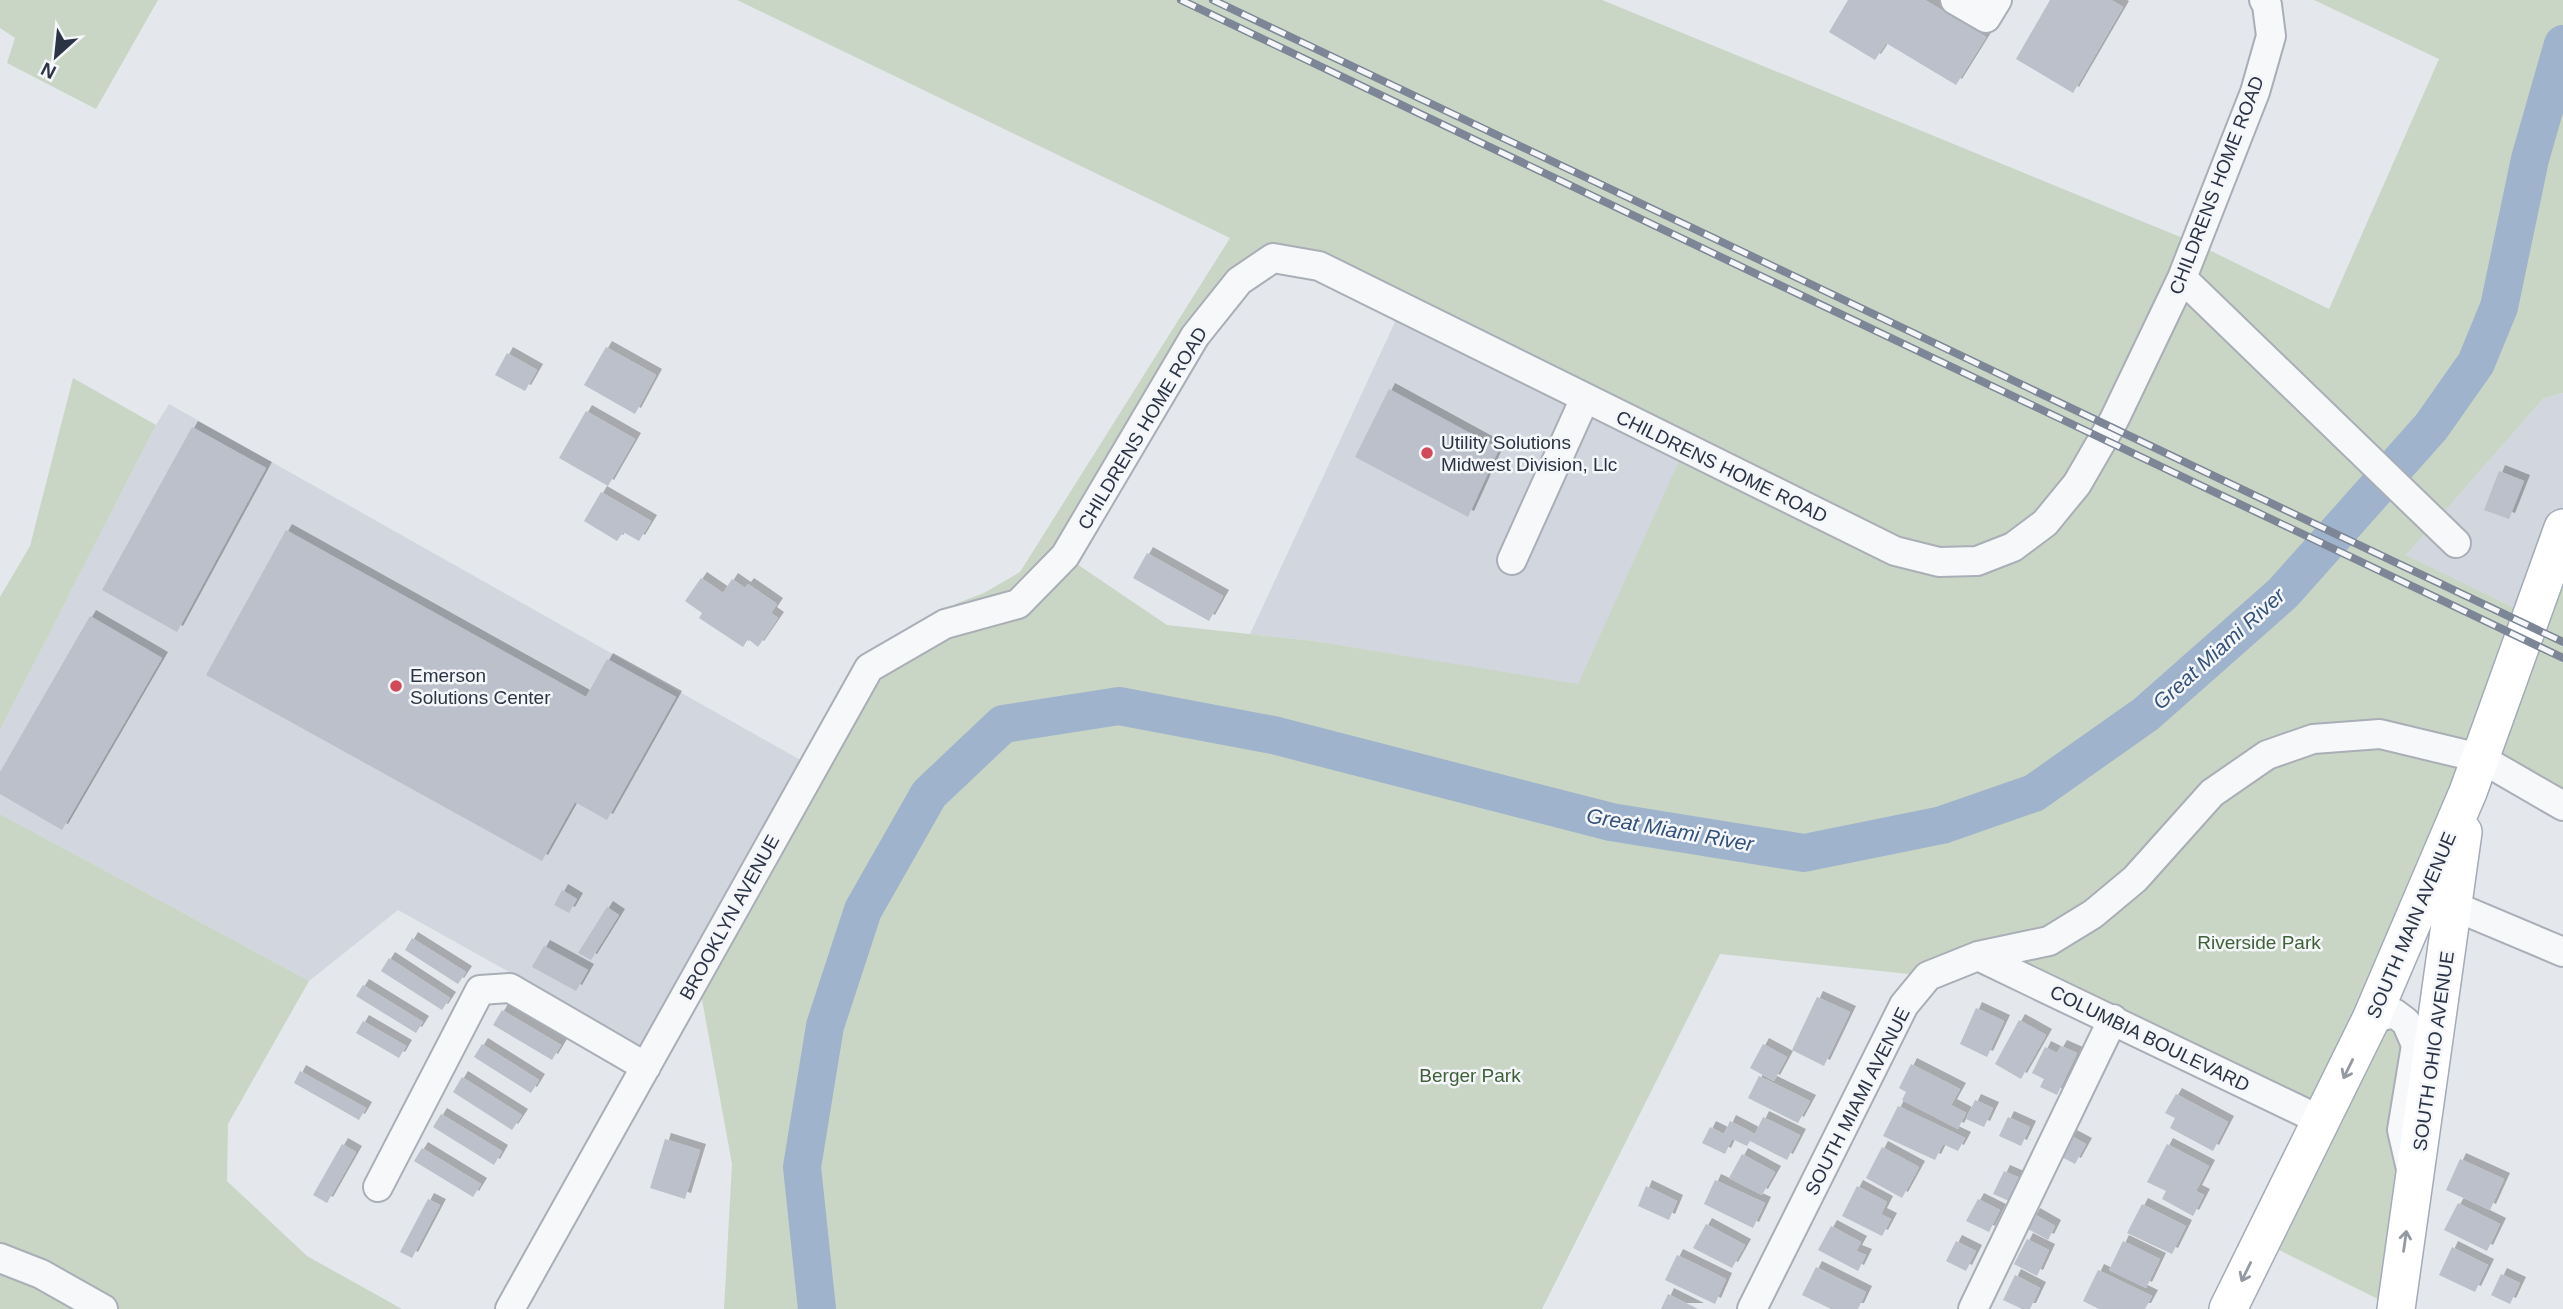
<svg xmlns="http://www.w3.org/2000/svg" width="2563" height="1309" viewBox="0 0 2563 1309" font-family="Helvetica,sans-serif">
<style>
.built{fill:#d2d6de}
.green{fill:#c9d6c5;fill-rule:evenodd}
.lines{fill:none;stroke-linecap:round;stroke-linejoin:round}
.river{stroke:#9fb4cc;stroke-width:38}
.building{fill:#bbc0ca;filter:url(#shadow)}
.minor-casing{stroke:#a9aeb7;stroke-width:32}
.major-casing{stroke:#a3abb8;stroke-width:40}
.minor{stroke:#f7f8fa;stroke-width:28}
.major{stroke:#fff;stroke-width:37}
.rail-casing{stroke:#7d8696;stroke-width:8}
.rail{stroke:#f4f6f9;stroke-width:5;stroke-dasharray:16;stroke-linecap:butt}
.oneway{stroke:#959aa2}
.poi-dot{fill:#d1495b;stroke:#f4f6f9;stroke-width:2.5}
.labels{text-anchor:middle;stroke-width:5;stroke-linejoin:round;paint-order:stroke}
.street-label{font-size:19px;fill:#2b3445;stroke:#f4f6f9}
.poi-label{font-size:19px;fill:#2b3445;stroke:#f4f6f9;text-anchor:start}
.park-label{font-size:19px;fill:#3f6138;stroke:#f4f6f9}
.water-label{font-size:21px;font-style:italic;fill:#34527a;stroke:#f4f6f9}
</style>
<defs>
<filter id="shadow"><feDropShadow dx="6" dy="-6" stdDeviation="0" flood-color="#0004"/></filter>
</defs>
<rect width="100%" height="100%" fill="#e4e7ec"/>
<path class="built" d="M1402,307l284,141 -108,237 -264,-44 -64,-7z
M2563,393v135l-32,88 -125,-61 138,-157z
M169,404l644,363 -159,286 -256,-143 -89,71 -309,-167v-84l156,-305z"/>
<path class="green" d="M0,0h158l-62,109 -89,-46 8,-25 -15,-10z
M737,0h865l593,243 134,66 110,-250 -125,-59h249v393l-19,5 -138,157 125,61 32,-88v278l-83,-48 -108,260 34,4 -10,286 -135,-67 61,-120 -344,-165 -50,20 -208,-22 -178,355h-818l8,-145 -35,-192 172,-304 103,-51 -17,-13 29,-11 36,-21 210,-334zM1273,258l412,190 -107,236 -264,-43 -147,-16 -102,-69 174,-275z
M73,378l83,47 -156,305v-133l30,-51z
M0,814l309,167 -81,143 -1,57 80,75 95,53h-402z"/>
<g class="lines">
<path class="river" d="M817,1309l-15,-142 23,-141 38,-116 66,-116 74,-70 116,-18 154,29 338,87 193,31 138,-28 92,-32 112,-79 137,-121 148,-166 45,-64 23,-56 31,-148 33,-115"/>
</g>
<path class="building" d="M1848,0h77l61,37 -30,48 -70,-42 -11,17 -46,-28z
M2050,0h61l12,7 -50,86 -57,-34z
M606,347l50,28 -21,39 -51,-29z
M507,353l30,17 -12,21 -30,-16z
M1389,389l110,60 -31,68 -113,-60z
M586,411l49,28 -27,47 -49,-28z
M192,427l74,41 -89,164 -75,-42z
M2499,471l25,10 -15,38 -25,-9z
M601,492l50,29 -12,20 -16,-9 -6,9 -33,-20z
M286,530l300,167 21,-38 69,38 -69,123 -32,-18 -33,59 -336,-186z
M1147,553l76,43 -14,25 -76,-43z
M701,578l22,15 9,-14 13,9 3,-4 29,20 -6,9 7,5 -20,29 -10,-8 -5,8 -44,-29 3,-5 -17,-12z
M90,616l72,42 -100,172 -62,-36v-22z
M562,890l15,9 -8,14 -15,-8z
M607,907l12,8 -28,45 -13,-7z
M412,938l54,34 -8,12 -53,-34z
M544,946l44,24 -12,21 -44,-24z
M389,958l61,40 -8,12 -61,-39z
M363,985l60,37 -7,11 -60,-37z
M1817,997l33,15 -26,54 -32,-16z
M1976,1008l28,13 -17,36 -27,-13z
M502,1010l59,35 -9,15 -59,-35z
M2019,1020l27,15 -25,44 -26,-15z
M363,1021l43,25 -7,12 -43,-25z
M482,1044l57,36 -8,13 -57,-36z
M1763,1044l24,13 -13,24 -24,-13z
M2061,1046l16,7 -20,42 -17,-8 4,-8 -12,-6 13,-26 12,6z
M1911,1064l49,25 -9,16 15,8 -8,16 -56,-29 4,-8 -7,-4z
M300,1071l66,37 -7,12 -65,-37z
M1759,1076l51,25 -12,22 -50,-25z
M462,1077l60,38 -10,15 -59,-38z
M2176,1094l52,28 -15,29 -43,-23 5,-10 -10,-5z
M1975,1100l18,8 -9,19 -18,-8z
M1898,1106l67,32 -7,13 -15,-7 -8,16 -52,-24z
M441,1114l61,37 -8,14 -61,-38z
M1763,1117l37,18 -13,25 -37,-19 -3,5 -15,-7 -7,15 -23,-11 8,-16 14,7 6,-13 25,13z
M2008,1117l22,10 -9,19 -22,-10z
M2067,1134l19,10 -11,20 -19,-10z
M665,1139l35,11 -15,49 -35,-11z
M342,1144l14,8 -29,51 -14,-8z
M2167,1144l42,22 -13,25 8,4 -11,21 -31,-17 4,-8 -19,-9z
M1882,1147l37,20 -17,31 -36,-20z
M422,1148l59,36 -8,13 -59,-36z
M1742,1154l33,18 -13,23 -33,-17z
M2460,1159l44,20 -14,31 -44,-20z
M2004,1171l16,7 -11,23 -16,-7z
M1715,1180l50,23 -12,25 -49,-24z
M1646,1186l31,15 -8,19 -31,-14z
M1857,1186l30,16 -6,12 10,5 -9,17 -40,-20z
M428,1199l12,6 -28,53 -12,-6z
M1978,1199l22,11 -11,22 -23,-11z
M2458,1203l42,21 -13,27 -43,-21z
M2142,1204l44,22 -14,28 -45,-21z
M2034,1214l21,12 -7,14 -22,-12z
M1706,1224l39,21 -13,23 -39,-20z
M1831,1226l30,16 -5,9 10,4 -8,16 -40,-21z
M2027,1239l22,11 -12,26 -23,-12z
M1956,1241l20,10 -10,20 -20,-10z
M2123,1241l37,18 -14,29 -37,-18z
M2452,1247l36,18 -13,27 -36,-17z
M1677,1255l49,24 -11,25 -50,-24z
M1816,1267l50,25 -8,17h-27l-29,-14z
M2098,1270l54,26 -7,13h-46l-16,-8z
M2501,1274l19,9 -10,21 -19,-9z
M2015,1275l25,13 -10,21h-8l-19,-9z
M1668,1294l30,15h-37z"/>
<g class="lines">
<g class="minor-casing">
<path id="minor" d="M1955,0l31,18 11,-18
M2182,278l274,265
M1512,560l73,-162
M2437,899l126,53
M1978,956l344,165
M2371,1019l23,-6 12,9 10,23 -14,85 9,39
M378,1187l102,-197 30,-2 136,79
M0,1258l41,16 62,35
M510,1309l359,-641 76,-44 73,-20 47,-48 130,-220 44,-55 34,-23 46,8 576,285 44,11 38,-1 36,-14 32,-24 32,-39 37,-64 68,-142 73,-186 16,-56 -4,-31 -3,-5
M1752,1309l152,-304 24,-29 50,-20 71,-15 44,-27 42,-35 77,-86 55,-38 46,-16 67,-5 100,24 83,48
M1973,1309l140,-290"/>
</g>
<g class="major-casing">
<path id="major" d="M2228,1309l143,-290 97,-227 95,-264
M2396,1309l67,-477"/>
</g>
<use href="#minor" class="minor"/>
<use href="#major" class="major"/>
<g class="rail-casing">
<path id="rail" d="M1181,0l1382,658
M1213,0l1350,642"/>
</g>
<use href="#rail" class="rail"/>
</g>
<defs><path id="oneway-shaft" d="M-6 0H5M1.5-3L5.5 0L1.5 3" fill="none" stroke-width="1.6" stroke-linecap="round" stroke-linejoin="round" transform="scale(1.75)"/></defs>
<g class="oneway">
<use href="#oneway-shaft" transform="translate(2348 1069) rotate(116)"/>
<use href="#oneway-shaft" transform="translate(2405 1241) rotate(-82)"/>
<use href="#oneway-shaft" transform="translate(2246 1272) rotate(116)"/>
</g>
<g class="poi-dot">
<circle cx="1427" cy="453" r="7"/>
<circle cx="396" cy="686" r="7"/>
</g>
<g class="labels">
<g class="street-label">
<text transform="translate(2216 185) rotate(-69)" y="7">CHILDRENS HOME ROAD</text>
<text transform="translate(1142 428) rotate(-59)" y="7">CHILDRENS HOME ROAD</text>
<text transform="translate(1722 466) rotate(26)" y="7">CHILDRENS HOME ROAD</text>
<text transform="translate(729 917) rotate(-61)" y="7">BROOKLYN AVENUE</text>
<text transform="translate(2411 925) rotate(-67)" y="7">SOUTH MAIN AVENUE</text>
<text transform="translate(2150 1038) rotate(26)" y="7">COLUMBIA BOULEVARD</text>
<text transform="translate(2433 1051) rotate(-82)" y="7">SOUTH OHIO AVENUE</text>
<text transform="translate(1857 1101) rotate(-63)" y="7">SOUTH MIAMI AVENUE</text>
</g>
<g class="poi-label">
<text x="1441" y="449">Utility Solutions<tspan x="1441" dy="22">Midwest Division, Llc</tspan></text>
<text x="410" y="682">Emerson<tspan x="410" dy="22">Solutions Center</tspan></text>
</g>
<g class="park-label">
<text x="2259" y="949">Riverside Park</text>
<text x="1470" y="1082">Berger Park</text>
</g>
<g class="water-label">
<text transform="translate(2219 649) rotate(-42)" y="7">Great Miami River</text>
<text transform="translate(1670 830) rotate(10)" y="7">Great Miami River</text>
</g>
</g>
<g transform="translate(56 56) rotate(207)" stroke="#f4f6f9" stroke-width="5" paint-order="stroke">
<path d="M0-5L12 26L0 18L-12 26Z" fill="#2b3445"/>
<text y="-10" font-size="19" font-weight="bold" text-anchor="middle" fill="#2b3445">N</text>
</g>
</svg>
